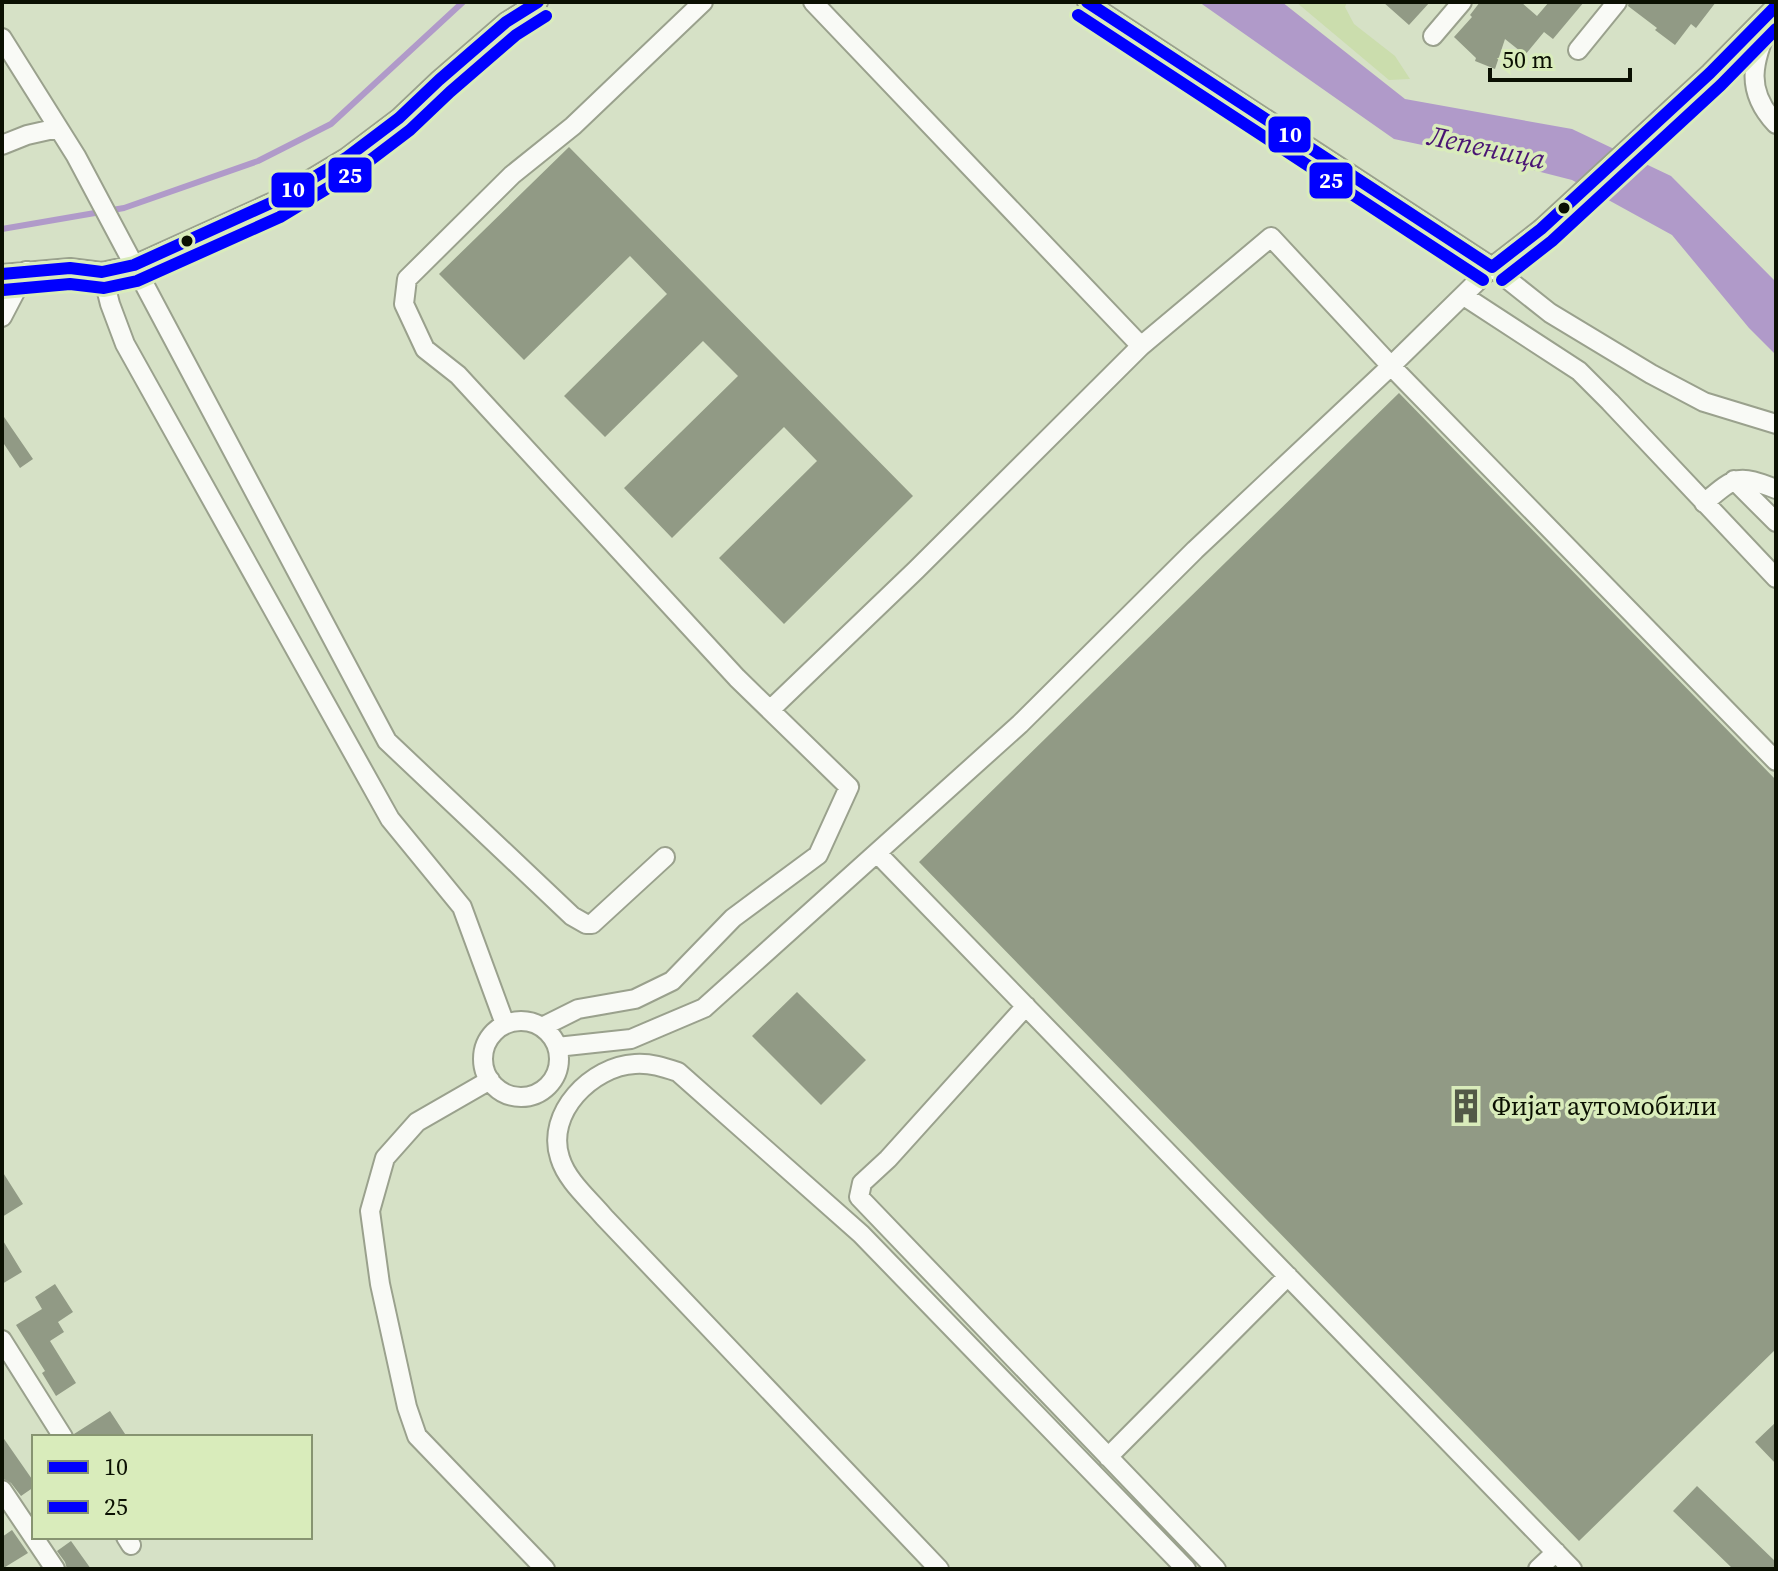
<svg xmlns="http://www.w3.org/2000/svg" width="1778" height="1571" viewBox="0 0 1778 1571" font-family="'Source Serif 4',serif">
<style>
.green{fill:#cbddad}
.water{fill:#b09ac9}
.lines{fill:none;stroke-linecap:round;stroke-linejoin:round}
.stream{stroke:#b09ac9;stroke-width:6}
.building{fill:#919a85}
.minor-casing{stroke:#9aa18d;stroke-width:22}
.minor{stroke:#f9faf6;stroke-width:18}
.minor-bridge-casing{stroke:#9aa18d;stroke-width:22;stroke-linecap:butt}
.minor-bridge{stroke:#f9faf6;stroke-width:18}
.bus-1-casing{stroke:#d9ecbb;stroke-width:18}
.bus-2-casing{stroke:#d9ecbb;stroke-width:18}
.bus-1{stroke:#00f;stroke-width:12}
.bus-2{stroke:#00f;stroke-width:12}
.bus-dot{fill:#0b1002;stroke:#d9ecbb;stroke-width:3}
.labels{text-anchor:middle;stroke-width:7;stroke-linejoin:round;paint-order:stroke}
.poi-label{font-size:26px;fill:#0b1002;stroke:#d9ecbb;text-anchor:start}
.water-label{font-size:28px;font-style:italic;fill:#491473;stroke:#d9ecbb}
.line-badge{stroke:#d9ecbb;stroke-width:3}
.badge-label{font-size:22px;text-anchor:middle;font-weight:bold;fill:#fff}
</style>
<rect width="100%" height="100%" fill="#d6e1c6"/>
<path class="green" d="M1296,2h51l-2,5 9,17 41,32 15,23 -21,1z"/>
<path class="water" d="M1199,2h83l123,97 167,30 99,47 105,106v73l-27,-27 -77,-93 -100,-55 -79,-20 -99,-21z"/>
<g class="lines">
<path class="stream" d="M2,229l122,-21 134,-47 73,-37 132,-122"/>
</g>
<path class="building" d="M1383,2h47l-21,23z
M1480,2h41l16,14 12,-14h35l-31,37 -9,-7 -19,23 -20,-16 -10,30 -20,-8 1,-3 -22,-21 18,-20 -2,-2z
M1629,2h87l-20,26 -5,-4 -16,21 -20,-15 2,-2 -29,-22z
M569,147l344,349 -129,128 -65,-66 98,-97 -33,-34 -112,111 -48,-50 114,-112 -35,-35 -98,96 -41,-41 103,-102 -37,-38 -106,104 -85,-86z
M1399,393l377,387v569l-197,192 -660,-679z
M2,414l31,45 -13,9 -18,-27z
M797,992l69,68 -45,45 -69,-69z
M2,1171l21,33 -21,13z
M2,1239l20,33 -20,12z
M55,1284l18,28 -15,10 6,10 -14,9 26,42 -20,13 -14,-23 3,-2 -29,-46 26,-16 -7,-12z
M110,1411l17,26h-52l-1,-3z
M1776,1422v42l-21,-22z
M2,1436l32,46v5l-13,9 -10,-13 -9,-5z
M1697,1486l79,76v7h-43l-60,-58z
M12,1530l16,23 -26,16v-32z
M71,1541l20,28h-24l-2,-7 -8,-11z"/>
<g class="lines">
<g class="minor-casing">
<path id="minor" d="M813,2l328,344
M1087,2l405,265 58,46 101,61 53,28 72,22
M1776,5c-16,46 -39,77 0,119
M1433,36l29,-34
M2,38l74,118 311,585 185,175 14,8h6l73,-67
M1578,50l39,-48
M2,145l25,-10 31,-7
M102,272l8,32 15,40 265,475 72,88 43,117
M2,274l68,-6 32,4 32,-7 139,-63 73,-44 53,-40 40,-38 67,-58 32,-20
M1464,296l115,75 31,31 166,176
M2,317l24,-46
M1734,480l42,42
M1704,503c32,-27 33,-29 72,-14
M770,710l146,-140 225,-224 130,-109 120,129 385,395
M877,853l695,716
M1026,1006l-138,153 -26,24 -3,14 357,372
M483 1059a38 38 0 1 1 76 0a38 38 0 1 1-76 0Z
M542,1027l36,-18 57,-10 37,-18 61,-63 85,-63 31,-68 -112,-109 -279,-303 -33,-26 -21,-45 3,-25 105,-104 61,-49 130,-124
M557,1047l74,-8 73,-31 316,-284 175,-174 196,-184 101,-99 49,-38
M490,1080l-73,42 -32,36 -15,53 10,73 27,123 10,29 128,133
M2,1340l61,97
M1108,1457l180,-181
M2,1490l53,79
M126,1537l5,8
M939,1569l-335,-352c-15,-18 -37,-36 -44,-59 -15,-45 32,-92 75,-94 16,-1 28,3 43,8l183,162 325,335
M1538,1569l18,-17"/>
</g>
<use href="#minor" class="minor"/>
<g class="minor-bridge-casing">
<path id="minor-bridge" d="M1541,229l169,-156 66,-67"/>
</g>
<use href="#minor-bridge" class="minor-bridge"/>
<g class="bus-1-casing">
<path id="bus-1" d="M1087,2l405,265
M1492,267l49,-38 169,-156 66,-67
M2,274l68,-6 32,4 32,-7 139,-63 73,-44 53,-40 40,-38 67,-58 32,-20"/>
</g>
<g class="bus-2-casing">
<path id="bus-2" d="M1078,15l405,265
M1502,280l50,-39 169,-156 55,-56
M3,290l67,-6 34,4 33,-7 143,-64 76,-46 54,-41 40,-38 66,-57 30,-19"/>
</g>
<use href="#bus-1" class="bus-1"/>
<use href="#bus-2" class="bus-2"/>
</g>
<defs>
<g id="building-bare" transform="scale(2.76)"><path d="M-4-6H4V6H1V3H-1V6H-4ZM-2.5-4.3h1.7v1.8h-1.7ZM.8-4.3h1.7v1.8H.8ZM-2.5-1h1.7V.8h-1.7ZM.8-1h1.7V.8H.8Z" fill="#525947" stroke="#d9ecbb" stroke-width="2.5" paint-order="stroke"/></g>
</defs>
<g fill-rule="evenodd">
<use href="#building-bare" x="1466" y="1106"/>
</g>
<g class="bus-dot">
<circle cx="1564" cy="208" r="7"/>
<circle cx="187" cy="241" r="7"/>
</g>
<g class="labels">
<g class="poi-label">
<text x="1492" y="1115">Фијат аутомобили</text>
</g>
<g class="water-label">
<text transform="translate(1487 147) rotate(12)" y="10">Лепеница</text>
</g>
</g>
<g class="line-badge">
<rect x="1267" y="115" width="45" height="39" rx="8" fill="#00f"/>
<rect x="327" y="156" width="46" height="38" rx="8" fill="#00f"/>
<rect x="1308" y="161" width="46" height="39" rx="8" fill="#00f"/>
<rect x="270" y="171" width="46" height="38" rx="8" fill="#00f"/>
</g>
<g class="badge-label">
<text x="1290" y="142">10</text>
<text x="350" y="183">25</text>
<text x="1331" y="188">25</text>
<text x="293" y="197">10</text>
</g>
<rect width="1778" height="1571" fill="none" stroke="#0b1002" stroke-width="8"/>
<rect x="32" y="1435" width="280" height="104" fill="#d9ecbb" stroke="#879471" stroke-width="2"/>
<rect x="48" y="1461" width="40" height="12" fill="#0000ff" stroke="#879471" stroke-width="2"/>
<text x="104" y="1475" font-size="24" fill="#0b1002">10</text>
<rect x="48" y="1501" width="40" height="12" fill="#0000ff" stroke="#879471" stroke-width="2"/>
<text x="104" y="1515" font-size="24" fill="#0b1002">25</text>
<path d="M1490 68v12h140v-12" fill="none" stroke="#0b1002" stroke-width="4"/>
<text x="1502" y="68" font-size="24" fill="#0b1002" stroke="#d9ecbb" stroke-width="6" paint-order="stroke">50 m</text>
</svg>
